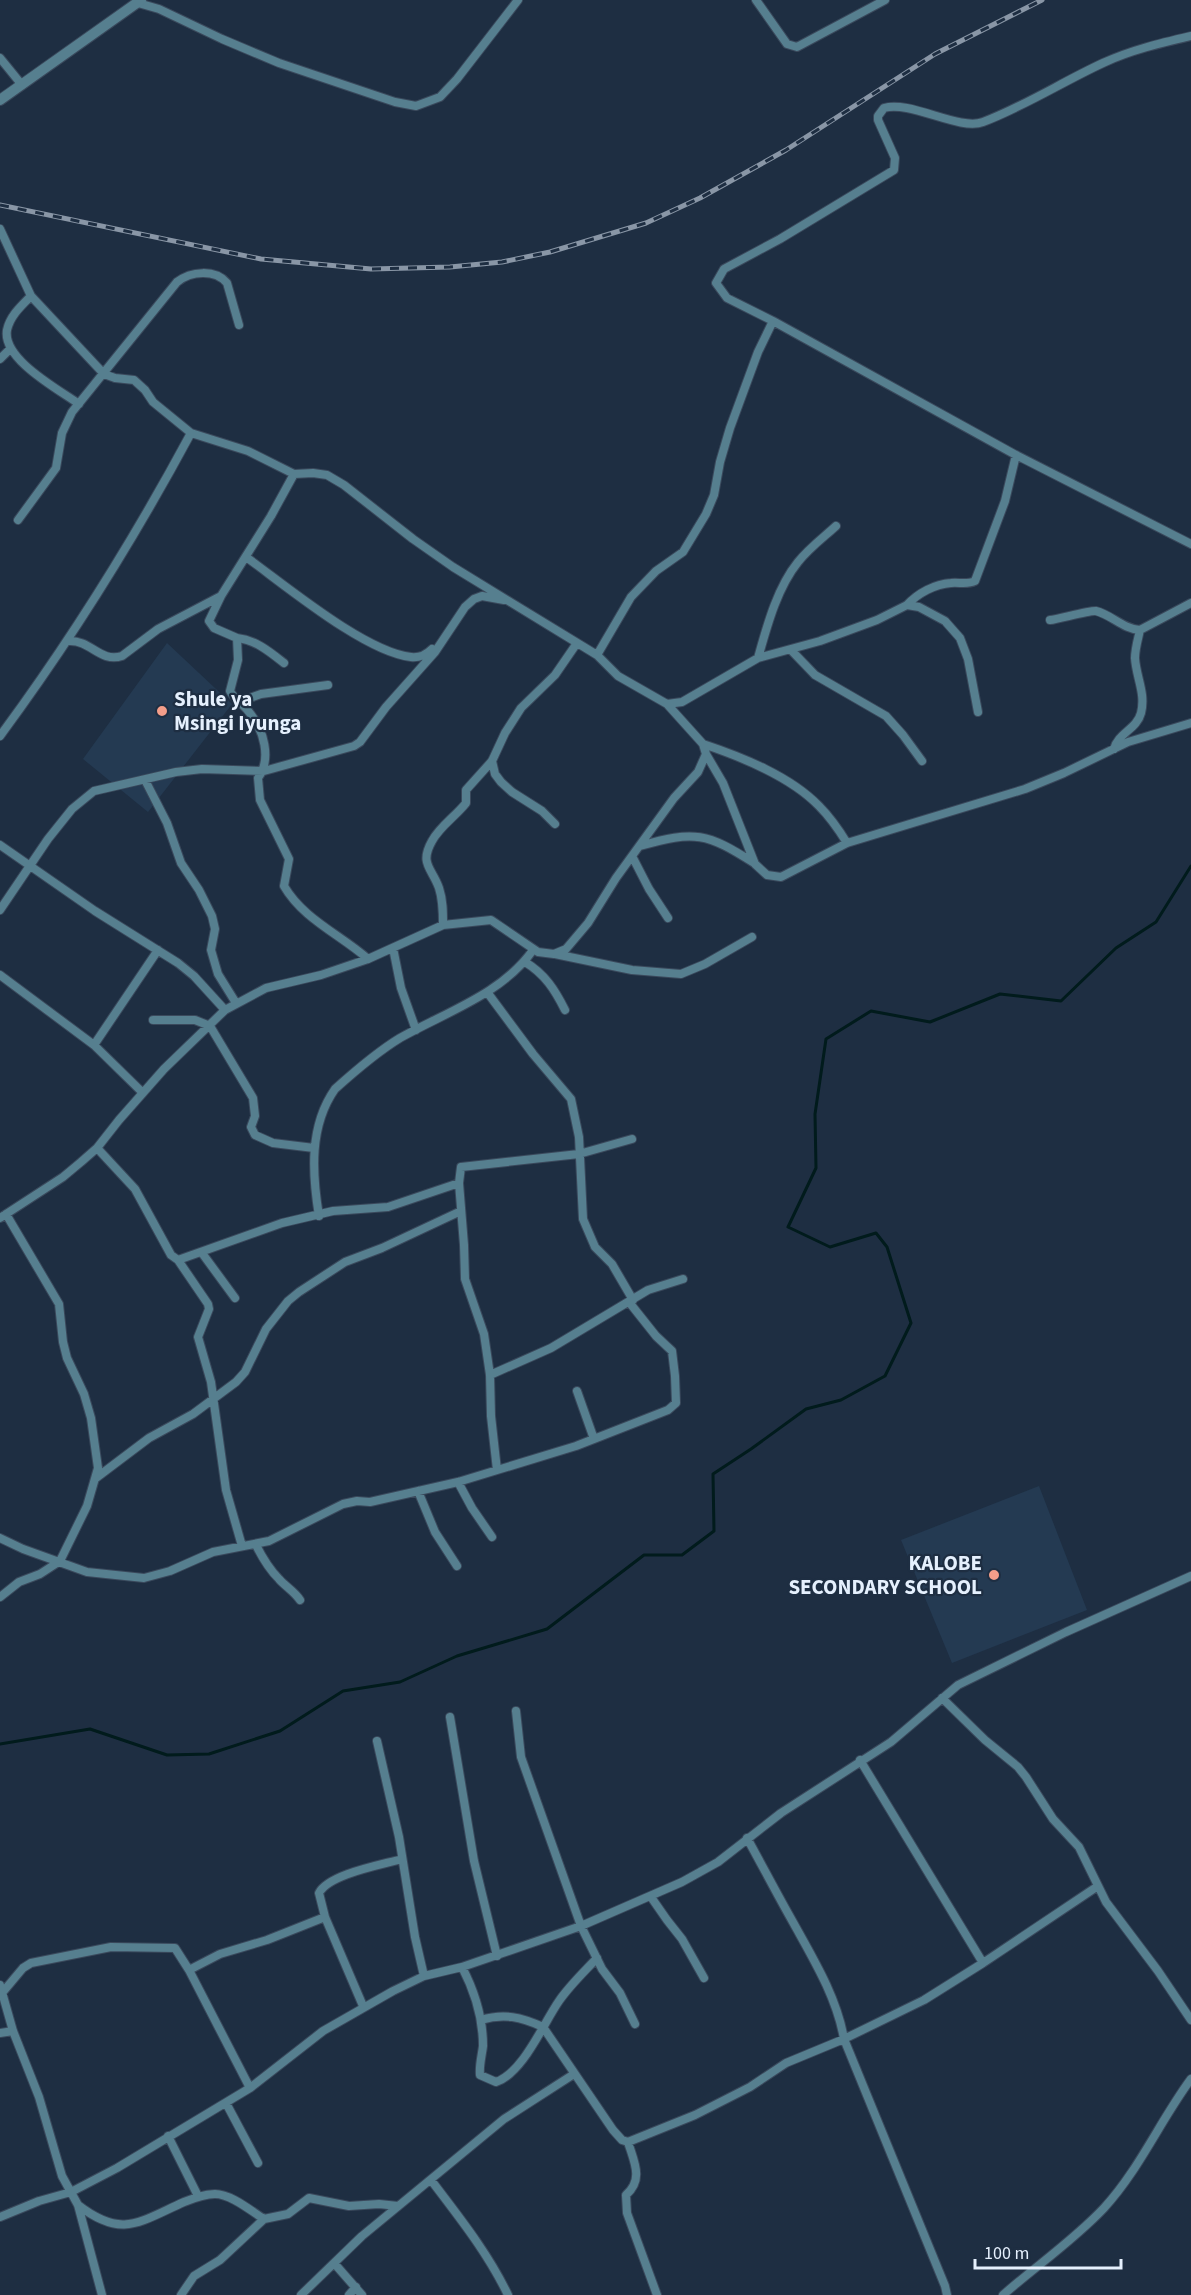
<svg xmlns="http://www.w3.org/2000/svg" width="1191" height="2295" viewBox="0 0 1191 2295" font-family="'Source Sans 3',sans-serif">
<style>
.built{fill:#243a52}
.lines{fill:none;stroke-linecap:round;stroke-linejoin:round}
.stream{stroke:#011b1c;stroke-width:3}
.minor-casing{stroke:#3a495c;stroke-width:10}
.tertiary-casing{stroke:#3a495c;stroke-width:12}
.minor{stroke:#567f8f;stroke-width:8}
.tertiary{stroke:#567f8f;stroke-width:10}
.rail-casing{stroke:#8996a6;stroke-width:5}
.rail{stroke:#1e2e42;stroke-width:3;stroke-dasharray:9;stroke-linecap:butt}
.poi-dot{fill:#f49e8a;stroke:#1e2e42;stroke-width:2}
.labels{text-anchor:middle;stroke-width:4.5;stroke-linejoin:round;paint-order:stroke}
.poi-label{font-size:21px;font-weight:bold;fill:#e5f0fd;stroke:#1e2e42;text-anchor:start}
</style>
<rect width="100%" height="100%" fill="#1e2e42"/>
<path class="built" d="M167,643l65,61 -84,108 -65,-53z
M1039,1486l48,124 -135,53 -51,-123z"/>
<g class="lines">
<path class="stream" d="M0,1744l90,-15 77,26 42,-1 71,-23 63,-40 57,-9 57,-26 90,-27 97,-74h38l32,-24 -1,-57 38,-25 55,-40 35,-9 44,-24 26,-53 -24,-76 -11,-14 -46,14 -42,-20 28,-59 -1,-54 11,-75 45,-28 59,11 70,-28 61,7 55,-53 40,-26 35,-56"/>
<g class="minor-casing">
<path id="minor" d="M756,0l31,44 10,3 88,-47
M138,3l21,6 63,30 57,24 116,39 21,4 24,-9 17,-18 61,-79
M0,58l22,27
M0,229l31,67 73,78 11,4 19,2 11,10 8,12 38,31 57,18 46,23 19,-1 14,2 17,10 69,54 40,28 144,88
M31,296c-10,10 -21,20 -24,34 -5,29 51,59 72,74
M773,321l243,134 175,89
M0,359l10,-10
M18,520l38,-52 6,-35 10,-21 105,-130c14,-11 38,-13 50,1l12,42
M246,557c39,28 119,95 165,100 8,1 16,-3 21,-8
M221,596l-12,25 5,7 23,10 1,22 -8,31c4,8 13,13 19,21 15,18 23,47 9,66l2,22 29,59 -5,27c19,33 57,49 84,73
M907,605c11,-12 28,-21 44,-22 8,-1 16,2 24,-2l30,-80 11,-46
M1050,620c9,-1 40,-10 46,-9 16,4 27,18 44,19l51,-27
M237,638c19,2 33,14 47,25
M69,641c22,-1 31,22 53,15l36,-27 63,-33 50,-80 23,-42
M791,650l24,25 71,41 17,19 19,26
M758,658c9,-32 19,-70 40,-96 11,-14 26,-25 38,-36
M242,704l8,-6 11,-4 67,-9
M667,704l15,-2 76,-44 62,-17 57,-21 30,-15 12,2 26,14 15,17 8,21 10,53
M0,736c71,-96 134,-197 191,-303
M703,744c39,13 87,32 116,62 11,11 20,24 28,37
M1114,749c4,-16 23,-20 27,-36 5,-20 -5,-36 -6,-55 0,-9 3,-19 5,-28
M706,754l17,29 32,81 12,11 14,2 66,-34 178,-54 39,-16 64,-31 63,-19
M492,761l3,13 6,8 11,10 30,19 13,13
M145,780l22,43 14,40 18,27 13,26 3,13 -4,21 7,24 18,29
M0,845l95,66 83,52 16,13 31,34
M640,846c55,-16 67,-13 114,17
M632,856l17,33 19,29
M0,910l48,-71 24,-30 22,-18 82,-19 26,-3 62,2 90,-25 6,-4 26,-35 49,-55 30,-45 9,-8 8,-3 22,4
M443,925c0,-13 0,-25 -4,-37 -7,-20 -20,-24 -7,-47 8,-15 24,-25 34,-38v-13l26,-29 13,-28 16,-25 34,-33 22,-32
M393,948l8,40 15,42
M555,954l77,16 49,4 24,-10 47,-27
M525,962c20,12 30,28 40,48
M0,975l94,70 48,47
M487,992l46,62 38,45 8,38 4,82 12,28 17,17 21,36
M153,1020h42l15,6 43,72 2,18 -4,11 4,8 18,8 41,5
M94,1045l64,-95
M97,1148l38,41 36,66 7,5 104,-37 51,-12 55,-4 71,-24
M319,1216c-7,-43 -10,-90 16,-127 20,-18 42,-37 65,-51 46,-26 102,-44 133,-88
M0,1218l63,-41 18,-15 16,-14 22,-28 45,-51 61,-59 41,-22 55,-13 47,-16 75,-34 48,-5 47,32 16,2 12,-5 22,-26 28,-45 58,-80 24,-26 8,-18 -3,-10 -36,-40 -49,-28 -21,-21 34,-58 25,-26 27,-19 23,-38 8,-19 6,-33 10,-34 28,-76 15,-31 -46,-23 -11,-15 8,-14 56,-30 114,-69 1,-12 -17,-38v-4l6,-8c26,-8 75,23 99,14 42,-16 79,-40 120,-59 28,-13 58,-20 88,-27
M202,1253l33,45
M178,1260l30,44 1,5 -11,28 13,45 15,108 16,56
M490,1375l61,-27 97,-58 35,-11
M577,1391l17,48
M497,1470l-6,-54 -1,-41 -6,-41 -19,-55 -1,-34 -5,-62 2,-16 118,-13 53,-15
M96,1478l53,-40 44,-24 43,-32 9,-10 21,-43 22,-28 11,-9 46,-30 37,-14 79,-37
M458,1482l14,26 20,29
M418,1491l17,41 22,34
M0,1538l23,11 64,23 57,6 26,-7 43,-19 56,-11 74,-37 14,-3 13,1 88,-20 118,-36 92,-36 8,-7 -1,-27 -3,-25 -16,-15 -27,-34
M256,1545c6,12 13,24 23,34 7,8 15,12 21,21
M0,1597l19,-15 21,-8 20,-13 27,-55 11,-38 -7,-50 -7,-24 -17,-36 -4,-16 -4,-38 -53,-90
M942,1698l43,42 33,27 8,10 27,42 26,28 27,55 52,69 33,49
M516,1711l5,46 60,169 21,43 18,24 15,31
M450,1717l24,144 23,95
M377,1741l22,96 16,100 9,39
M860,1760l123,203
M747,1838c16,29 31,58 47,86 20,36 43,74 50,115l101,247 2,9
M651,1897l16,23 15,19 22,39
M462,1967c13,25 21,50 21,79 -1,9 -4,19 -3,29l16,7c27,-9 47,-58 63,-81 11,-16 25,-29 38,-43
M189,1970l31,-16 47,-14 58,-23
M0,1985l13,46 26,66 23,79 16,29 24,90
M2,1993l21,-25 8,-5 80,-16 64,1 14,22 61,118
M363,2006l-38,-89 -6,-24c10,-19 62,-28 83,-34
M481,2020c23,-7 40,-3 62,7l70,103 9,10 6,2 67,-27 55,-28 36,-24 58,-24 80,-39 59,-37 115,-77
M0,2033l13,-2
M226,2103l32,60
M168,2136l30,60
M628,2142c6,20 16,37 -2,53l1,18 30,82
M431,2180c28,37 57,73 77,115
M78,2205c44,34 61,17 106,-3 10,-4 20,-8 31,-8 16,0 36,17 49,25
M0,2217l39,-16 32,-9 46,-24 133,-80 73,-57 70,-40 31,-15 38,-9 119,-41 101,-44 36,-20 63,-49 110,-71 67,-57 108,-53 125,-56
M334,2263l28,32
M181,2295l13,-19 26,-16 44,-41 24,-5 21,-16 40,8 30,-2 19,2
M301,2295l61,-59 142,-117 70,-45
M349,2295l7,-8
M1003,2295c33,-29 71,-55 101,-87 35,-38 56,-87 87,-129"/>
</g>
<g class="tertiary-casing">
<path id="tertiary" d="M0,100l141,-100"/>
</g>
<use href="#minor" class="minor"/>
<use href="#tertiary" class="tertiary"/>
<g class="rail-casing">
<path id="rail" d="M0,205l261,54 110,10 79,-2 52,-5 48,-10 96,-29 54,-25 86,-48 149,-96 107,-54"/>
</g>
<use href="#rail" class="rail"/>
</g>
<g class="poi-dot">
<circle cx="162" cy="711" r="6"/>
<circle cx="994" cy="1575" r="6"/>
</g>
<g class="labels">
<g class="poi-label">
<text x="174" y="706">Shule ya<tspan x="174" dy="24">Msingi Iyunga</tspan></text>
<text x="982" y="1570" text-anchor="end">KALOBE<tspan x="982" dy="24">SECONDARY SCHOOL</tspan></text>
</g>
</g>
<path d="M975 2259v9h146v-9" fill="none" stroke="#e5f0fd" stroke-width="3"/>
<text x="984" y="2259" font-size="18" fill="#e5f0fd" stroke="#1e2e42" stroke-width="4.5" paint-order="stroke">100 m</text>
</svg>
